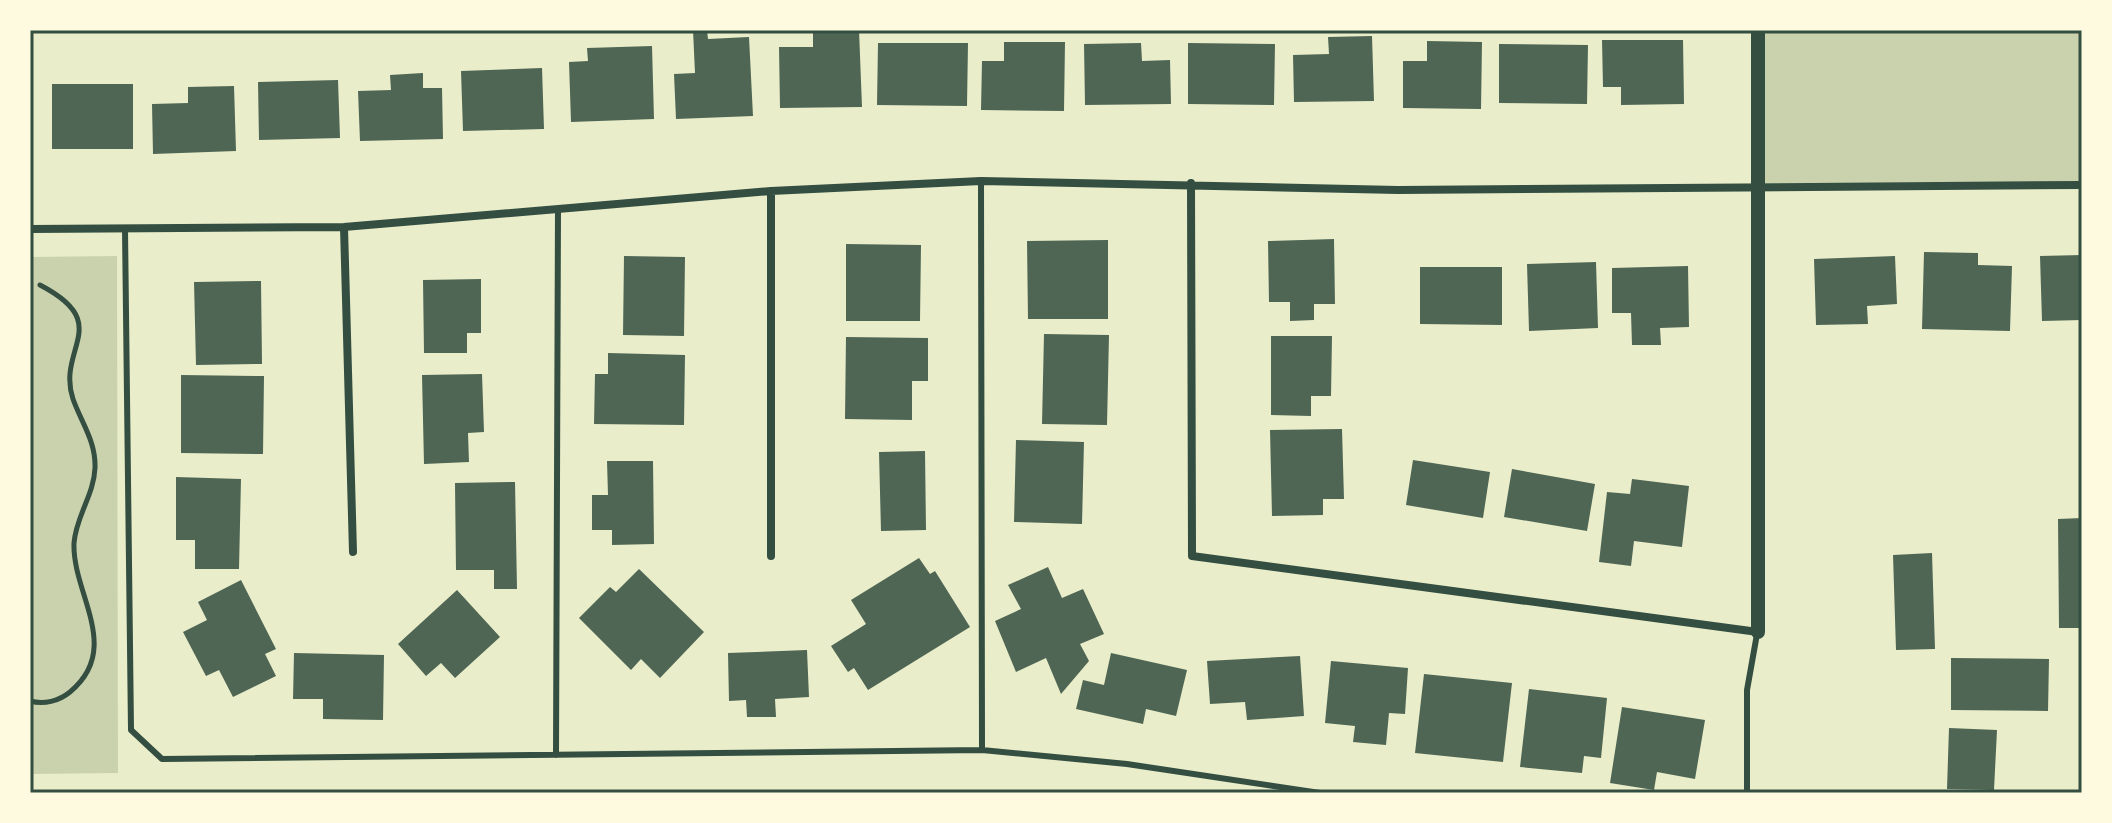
<svg xmlns="http://www.w3.org/2000/svg" width="2112" height="823" viewBox="0 0 2112 823" font-family="'Alegreya Sans',sans-serif">
<style>
.green{fill:#cad2ad}
.building{fill:#4f6655}
.lines{fill:none;stroke-linecap:round;stroke-linejoin:round}
.path{stroke:#344e41;stroke-width:5}
.service{stroke:#344e41;stroke-width:6}
.minor{stroke:#344e41;stroke-width:8}
.tertiary{stroke:#344e41;stroke-width:14}
.neatline{fill:none;stroke:#344e41;stroke-width:3}
</style>
<rect width="100%" height="100%" fill="#e9edc9"/>
<path class="green" d="M1758,30h324v155l-326,2z
M117,256l1,517 -88,1v-517z"/>
<path class="building" d="M693,30h14l1,9 41,-2 4,79 -77,3 -2,-45 21,-1z
M813,30h46l3,77 -82,1 -1,-61h34z
M1372,36l2,65 -80,1 -1,-47 36,-1 -1,-17z
M1602,40h81l1,64 -63,1v-18h-18z
M1427,41l55,1 -1,67 -78,-1v-47h24z
M1004,42h61l-1,69 -83,-1 1,-49h22z
M878,43h90l-1,63 -90,-1z
M1141,43l1,18 28,-1 1,44 -86,1 -1,-61z
M1188,43l87,1 -1,61 -86,-1z
M1499,44l89,1 -1,59 -88,-1z
M652,46l2,73 -83,3 -2,-60 19,-1 -1,-13z
M542,68l2,61 -81,2 -2,-60z
M423,73v15h19l1,51 -83,2 -2,-50 33,-1 -1,-15z
M338,80l2,58 -81,2 -1,-58z
M52,84h81v65h-81z
M234,86l2,65 -83,3 -1,-50 36,-1v-16z
M1334,239l1,65h-21v16l-24,1v-19h-21l-1,-61z
M1108,240v79h-80l-1,-78z
M846,244l75,1 -1,76h-74z
M1924,252l54,1v12l34,1 -2,65 -88,-2z
M2082,255v65l-40,1 -2,-65z
M624,256l61,1 -1,79 -61,-1z
M1895,256l2,48 -30,2 1,18 -52,1 -2,-66z
M1596,262l2,66 -69,3 -2,-67z
M1688,266l1,61 -29,1 1,17h-29l-1,-32h-19v-45z
M1420,267h82v58l-82,-1z
M481,279v54h-14v20h-43l-1,-73z
M261,281l1,83 -66,1 -2,-83z
M1044,334l65,1 -2,90 -65,-1z
M1271,336h61l-1,60h-20v20l-40,-1z
M846,337l82,1v43h-16v39l-67,-1z
M608,353l77,2 -1,70 -90,-1 1,-50h13z
M482,374l2,58 -16,1 1,29 -45,2 -2,-89z
M181,375l83,1 -1,78 -82,-1z
M1342,429l2,70h-21v16l-51,1 -2,-86z
M1016,440l68,2 -2,82 -68,-2z
M925,451l1,79 -45,1 -2,-79z
M1413,460l77,12 -7,46 -77,-13z
M607,461h46l1,83 -42,1v-15h-20v-35h16z
M1512,469l83,15 -8,47 -83,-14z
M176,477l65,2 -2,90h-44v-29h-19z
M1632,479l57,7 -7,61 -48,-6 -3,25 -32,-4 8,-70 23,2z
M515,482l2,107h-23v-19h-38l-1,-87z
M2082,518v110h-23l-1,-109z
M1932,553l3,96 -39,1 -3,-95z
M919,558l11,16 5,-3 35,56 -102,63 -14,-22 -6,4 -17,-26 35,-22 -15,-24z
M1048,567l14,31 21,-9 21,45 -24,10 9,17 -28,33 -15,-36 -30,14 -21,-51 26,-12 -13,-24z
M639,569l65,63 -44,46 -19,-19 -10,11 -52,-52 31,-31 6,5z
M241,580l35,69 -11,5 11,22 -43,21 -14,-27 -13,6 -23,-44 24,-12 -9,-18z
M457,590l43,47 -45,41 -14,-15 -15,13 -28,-32z
M807,650l2,47 -34,2 1,18h-29l-1,-17 -17,1 -1,-48z
M294,653l90,2 -1,65 -60,-1v-20h-30z
M1111,653l76,17 -11,46 -30,-7 -3,15 -67,-15 7,-29 21,5z
M1300,656l4,60 -57,4 -2,-18 -35,2 -3,-43z
M1951,658l98,1 -1,52 -97,-1z
M1331,661l77,7 -3,46 -16,-1 -3,32 -33,-3 2,-16 -30,-3z
M1424,674l88,9 -9,79 -88,-9z
M1529,689l78,9 -6,60 -17,-2 -2,17 -62,-6z
M1622,707l83,13 -10,59 -38,-7 -3,18 -44,-7z
M1949,728l48,2 -3,60 -47,-1z"/>
<g class="lines">
<path class="path" d="M30,701c14,4 29,0 40,-9 53,-44 2,-98 4,-149 2,-27 20,-48 21,-75 1,-27 -14,-46 -22,-69 -17,-51 42,-75 -33,-114"/>
<path class="service" d="M981,181l1,569
M125,229l6,501 31,29 820,-9 145,14 193,29
M556,755l2,-546
M1747,793v-103l10,-56"/>
<path class="minor" d="M1191,183l1,373 566,76
M344,227l9,325
M30,229l314,-2 427,-36 210,-10 417,9 684,-5
M771,556v-365"/>
<path class="tertiary" d="M1758,632v-602"/>
</g>
<rect width="2112" height="823" fill="none" stroke="#fefae0" stroke-width="64"/>
<rect x="32" y="32" width="2048" height="759" class="neatline"/>
</svg>
